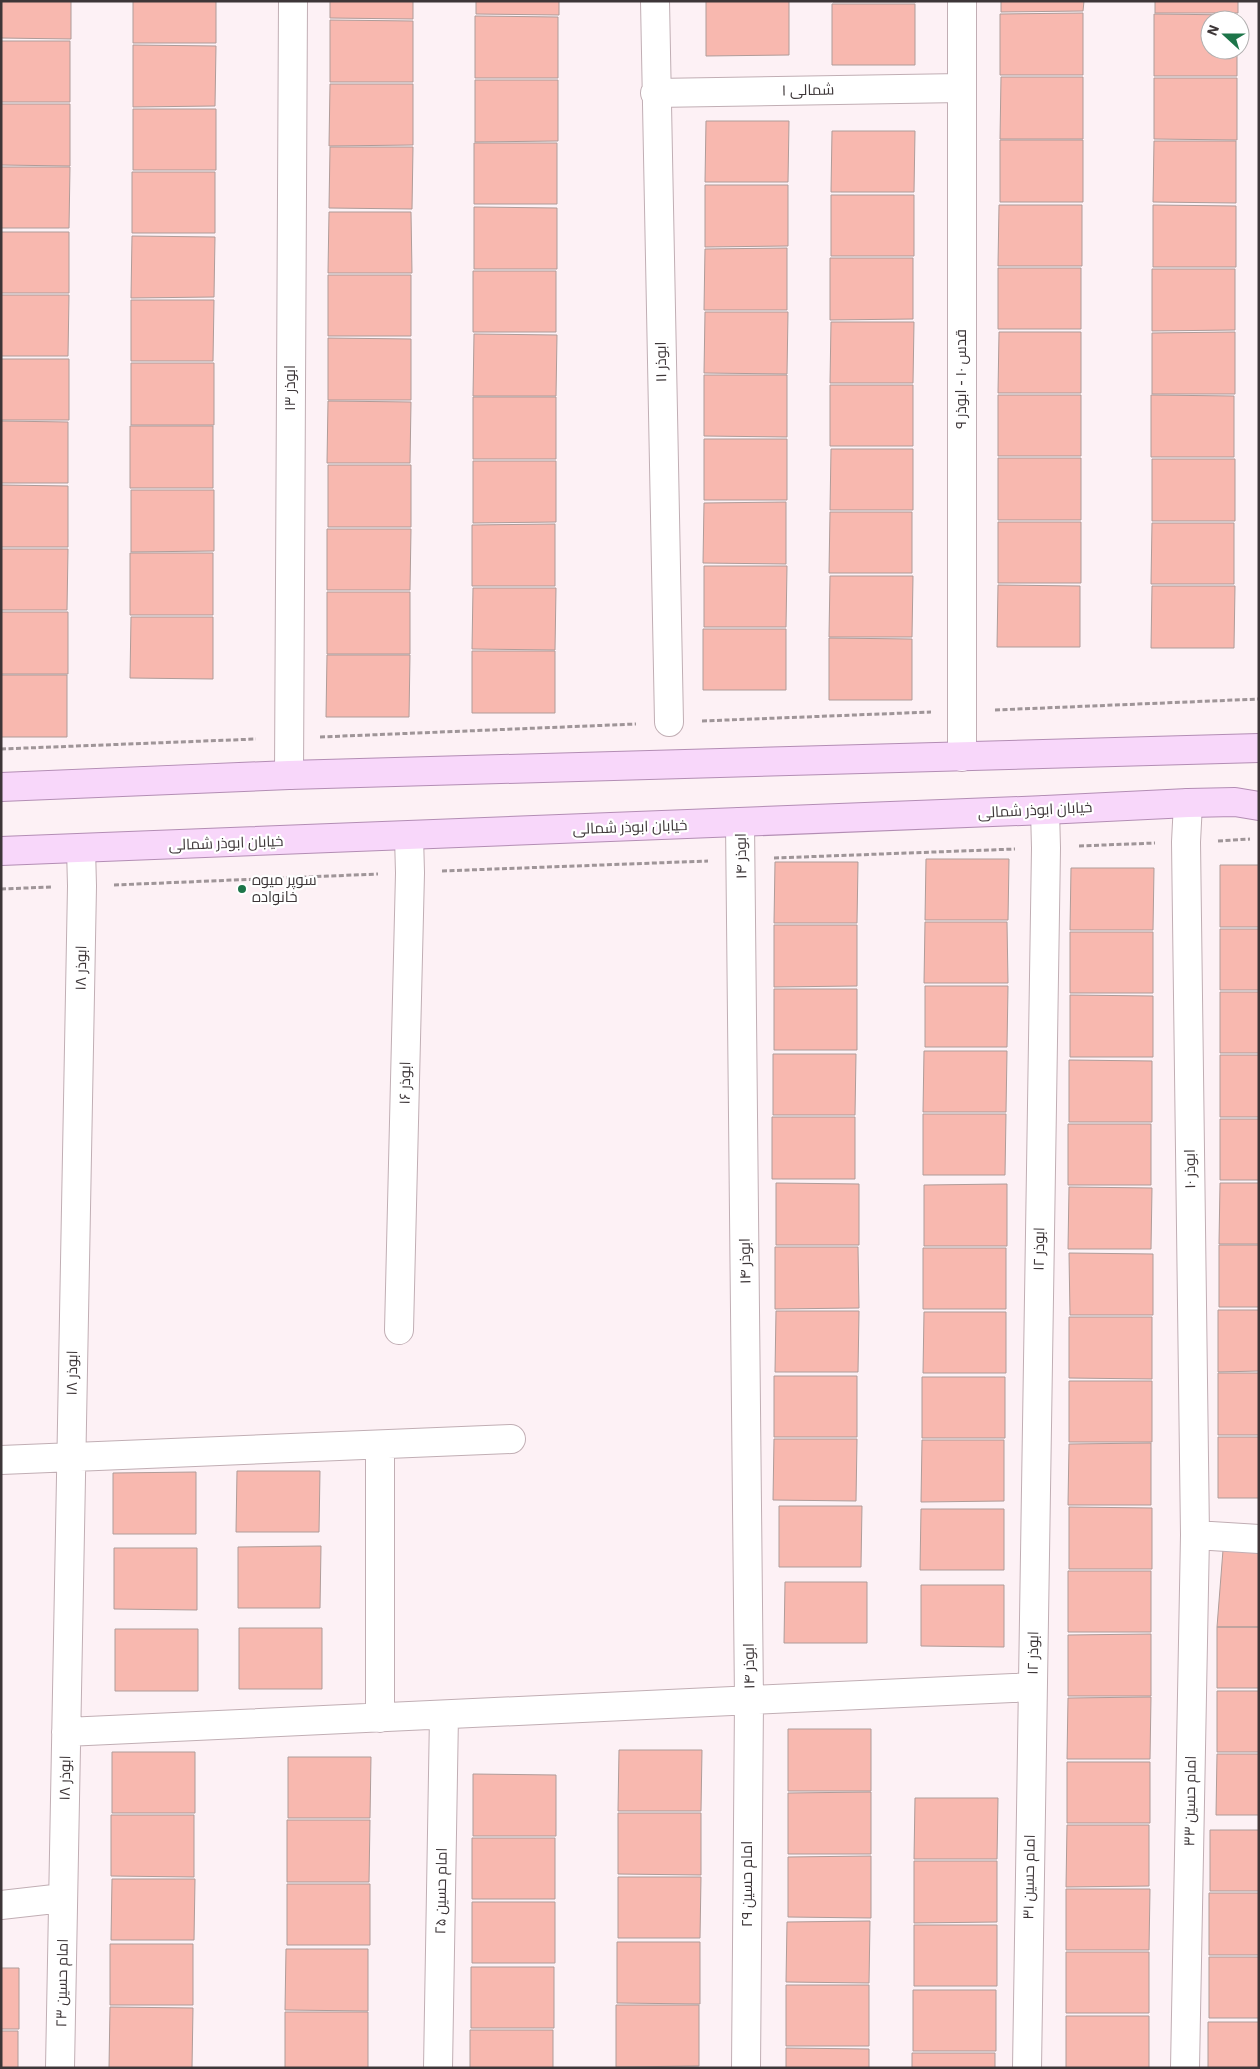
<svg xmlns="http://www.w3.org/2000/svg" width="1260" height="2069" viewBox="0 0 1260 2069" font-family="'IBM Plex Sans',Cairo,sans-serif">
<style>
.building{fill:#f8b8af;stroke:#af9c99}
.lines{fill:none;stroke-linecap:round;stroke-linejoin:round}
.minor-casing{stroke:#c1aeb4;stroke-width:30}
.major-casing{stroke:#b38db4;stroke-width:30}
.path{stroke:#9f9598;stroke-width:3;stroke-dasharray:5 2.5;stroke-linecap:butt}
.minor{stroke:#fff;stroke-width:28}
.major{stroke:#f8d7fa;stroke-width:28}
.poi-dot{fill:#1d7549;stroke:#fff;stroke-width:2}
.labels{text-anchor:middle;stroke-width:4.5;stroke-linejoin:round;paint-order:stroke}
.street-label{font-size:15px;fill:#3d3638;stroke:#fff}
.poi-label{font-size:15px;fill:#3d3638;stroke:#fff;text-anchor:start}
</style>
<rect width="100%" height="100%" fill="#fdf1f5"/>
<path class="building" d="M1,1h70v38l-70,-1z
M133,1h83v42h-83z
M330,1h83v18l-83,-1z
M476,1h83v14l-83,-1z
M706,1h83v54l-83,1z
M833,1h83v1h-83z
M1001,1h83l-1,10 -82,1z
M1155,1h83v12h-83z
M832,4h83v61h-83z
M1083,13v62h-83v-61z
M1154,14l83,1v5h-27v30h27v26h-83z
M475,16l83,1v61h-83z
M330,20l83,1v61h-83z
M1,41h69v61h-69z
M133,45l83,1 -1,60 -82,1z
M1001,77h82v62h-83z
M1154,78h83v62l-83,-1z
M475,80h83v61l-83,1z
M330,84h83v61l-84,1z
M1,104h69v62l-69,-1z
M133,109h83v61h-83z
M706,121h83l-1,61h-83z
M832,131h83l-1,61h-83z
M1000,140h83v62h-83z
M1154,141h82v62l-83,-1z
M474,143h83v61h-83z
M330,147h83l-1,62 -83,-1z
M1,167h69l-1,61h-68z
M132,172h83v61h-83z
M705,185h83v61l-83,1z
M831,195h83v61h-83z
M999,205h83v61h-84z
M1153,205l83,1v61h-83z
M474,207l83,1v61h-83z
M329,212h82l1,61h-84z
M1,232h68v61h-68z
M132,236l83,1 -1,60 -83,1z
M787,248v62h-83l1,-61z
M830,258h83v61l-83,1z
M998,268h83v61h-83z
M1152,269h83v61l-83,1z
M473,271h83v61h-83z
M328,275h83v61h-83z
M1,295h68l-1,61h-67z
M131,300h83l-1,61h-82z
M705,312h83l-1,62 -83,-1z
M831,322h83l-1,61h-83z
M999,332h82v61h-83z
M1235,332v62h-83v-61z
M474,334l83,1 -1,61h-83z
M328,338l83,1v61h-83z
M1,359h68v61h-68z
M131,363h83v62h-83z
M704,375h83v62l-83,-1z
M830,385h83v61h-83z
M998,395h83v61h-83z
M1151,395l83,1v61h-83z
M473,397h83v62h-83z
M328,401l83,1 -1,61h-83z
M1,421l67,1v61h-67z
M130,426h83v62h-83z
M704,439h83v61h-83z
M831,449h82v61h-83z
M998,458h83v62h-83z
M1152,459h83v62h-83z
M473,461h83v61l-83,1z
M328,465h83v62h-83z
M1,485l67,1v61h-67z
M131,490h83v61l-83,1z
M786,502v62l-83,-1 1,-60z
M830,512h82v61h-83z
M998,522h83v61h-83z
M1152,523h82v61h-83z
M555,524v62h-83v-61z
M327,529h84l-1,61h-83z
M1,549h67l-1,61h-66z
M130,553h83v62h-83z
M704,566h83l-1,61h-82z
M830,576h83l-1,61h-83z
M998,585l82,1v61h-83z
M1152,586h83l-1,62h-83z
M473,588h83l-1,62 -83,-1z
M327,592h83v62h-83z
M1,612h67v62h-67z
M131,617h82v62l-83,-1z
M703,629h83v61h-83z
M829,638l83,1v61h-83z
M472,651h83v62h-83z
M327,655h83l-1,62h-83z
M1,675h66v62h-66z
M926,859h83l-1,61h-83z
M775,862h83l-1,61h-83z
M1220,865h39v62h-39z
M1071,868h83l-1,62h-83z
M925,922h82l1,61h-84z
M774,925h83v61l-83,1z
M1220,929h39v61h-39z
M1070,932h83v61h-83z
M925,986h83l-1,61h-82z
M774,989h83v61h-83z
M1220,992h39v61h-39z
M1070,995l83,1v61h-83z
M924,1051h83l-1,61h-83z
M773,1054h83l-1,61h-82z
M1220,1055h39v62h-39z
M1069,1060l83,1v61h-83z
M923,1114h83l-1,61h-82z
M772,1117h83v62h-83z
M1220,1119h39v61h-39z
M1068,1124h83v61h-83z
M776,1183l83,1v61h-83z
M1220,1183h39v61h-40z
M1007,1184v62h-83v-61z
M1069,1187l83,1 -1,61h-83z
M1219,1245h40v62h-40z
M775,1247h83l1,61 -84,1z
M923,1248h83v61h-83z
M1069,1253l84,1v61h-83z
M1218,1310h41v61l-41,1z
M776,1311h83l-1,61h-83z
M924,1312h82v61h-83z
M1069,1317h83v62l-83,-1z
M1218,1373h41v62h-41z
M774,1376h83v61h-83z
M922,1377h83v61h-83z
M1069,1381h83v61h-83z
M1218,1437h41v61h-41z
M774,1439h83l-1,62 -83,-1z
M922,1440h82v61l-83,1z
M1151,1443v62h-83l1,-61z
M237,1471h83l-1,61h-83z
M196,1472v62h-83v-61z
M779,1506h83l-1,61h-82z
M1069,1507l83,1v61h-83z
M921,1509h83v61h-84z
M321,1546l-1,62h-82v-61z
M114,1548h83v62l-83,-1z
M1223,1550l36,1v76h-42z
M1068,1571h83v61h-83z
M785,1582h82v61h-83z
M921,1585h83v62l-83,-1z
M1217,1627h42v61h-42z
M239,1628h83v61h-83z
M115,1629h83v62h-83z
M1151,1634v62h-83v-61z
M1217,1691h42v61h-42z
M1151,1697l-1,62h-83l1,-61z
M788,1729h83v62h-83z
M619,1750h83l-1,61h-83z
M112,1752h83v61h-83z
M1217,1754h42v61h-43z
M288,1757h83l-1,61h-82z
M1067,1762h83v61h-83z
M473,1774l83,1v61h-83z
M871,1792v62h-83v-61z
M915,1798h83l-1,61h-83z
M618,1813h83v62l-83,-1z
M111,1815h83v62l-83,-1z
M287,1820h83l-1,62h-82z
M1067,1825h82v61l-83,1z
M1210,1830h49v61h-49z
M472,1838h83v61h-83z
M871,1856v62l-83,-1v-60z
M914,1861h83v61l-83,1z
M618,1877h83l-1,61h-82z
M112,1879h83l-1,61h-83z
M287,1884h83v61h-83z
M1066,1889h84l-1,61h-83z
M1209,1893h50v62h-50z
M472,1902h83v61h-83z
M870,1921l-1,62 -83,-1 1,-60z
M914,1925h83v61h-83z
M617,1942h83v62l-83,-1z
M110,1944h83v61h-83z
M286,1949h82v62l-83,-1z
M1066,1952h83v61h-83z
M1209,1957h50v61h-50z
M471,1967h83v61h-83z
M1,1968h18v61h-18z
M786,1985h83v61h-83z
M913,1990h83v61h-83z
M616,2005h83v61l-83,1z
M110,2007l83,1 -1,60h-83z
M285,2012h83v56h-83z
M1066,2016h83v52h-83z
M1208,2022h51v46h-51z
M470,2030h83v38h-83z
M1,2031h17v37h-17z
M786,2048l83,1v19h-83z
M912,2053h83v15h-83z"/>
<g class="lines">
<g class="minor-casing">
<path id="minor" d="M655,1l14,721
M962,1v756
M655,93l306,-5
M289,775l4,-774
M740,822l9,879 -3,367
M399,1330l11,-457 -1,-37
M380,1445v273
M1,1460l510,-21
M1195,1535l64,4
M66,1732l966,-45
M1,1905l62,-7
M60,2068l22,-1182 -1,-38
M438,2068l6,-353
M1027,2068l19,-1220 -1,-38
M1185,2068l10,-533 -9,-693 2,-39"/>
</g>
<g class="major-casing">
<path id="major" d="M1,787l288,-12 970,-27
M1,851l1044,-41 143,-7 47,-1 24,4"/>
</g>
<path class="path" d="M995,710l264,-11
M702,721l229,-9
M320,737l316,-13
M1,749l255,-10
M1218,841l32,-2
M1079,846l76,-3
M774,858l241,-9
M442,871l266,-10
M114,885l264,-11
M1,889l50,-2"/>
<use href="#minor" class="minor"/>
<use href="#major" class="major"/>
</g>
<circle class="poi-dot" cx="242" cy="889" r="5"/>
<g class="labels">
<g class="street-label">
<text transform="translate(808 90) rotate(-1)" y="5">شمالی ۱</text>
<text transform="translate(661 362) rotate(-91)" y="5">ابوذر ۱۱</text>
<text transform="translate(961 379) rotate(-90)" y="5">قدس ۱۰ - ابوذر ۹</text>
<text transform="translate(290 388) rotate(-90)" y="5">ابوذر ۱۳</text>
<text transform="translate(1035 810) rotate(-3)" y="5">خیابان ابوذر شمالی</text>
<text transform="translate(630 827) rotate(-2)" y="5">خیابان ابوذر شمالی</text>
<text transform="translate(226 843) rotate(-2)" y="5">خیابان ابوذر شمالی</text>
<text transform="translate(741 856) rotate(-91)" y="5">ابوذر ۱۴</text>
<text transform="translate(81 968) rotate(-89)" y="5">ابوذر ۱۸</text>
<text transform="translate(405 1083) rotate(-89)" y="5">ابوذر ۱۶</text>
<text transform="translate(1190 1169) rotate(-91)" y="5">ابوذر ۱۰</text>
<text transform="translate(1039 1249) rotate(-89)" y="5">ابوذر ۱۲</text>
<text transform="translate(745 1261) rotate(-91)" y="5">ابوذر ۱۴</text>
<text transform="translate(72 1373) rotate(-89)" y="5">ابوذر ۱۸</text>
<text transform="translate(1033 1653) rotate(-89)" y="5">ابوذر ۱۲</text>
<text transform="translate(749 1666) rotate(-91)" y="5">ابوذر ۱۴</text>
<text transform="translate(65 1778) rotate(-89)" y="5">ابوذر ۱۸</text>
<text transform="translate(1190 1801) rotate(-89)" y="5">امام حسین ۳۳</text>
<text transform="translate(1029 1877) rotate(-89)" y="5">امام حسین ۳۱</text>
<text transform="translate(747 1884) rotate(-90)" y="5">امام حسین ۲۹</text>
<text transform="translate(441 1891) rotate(-89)" y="5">امام حسین ۲۵</text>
<text transform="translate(62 1983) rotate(-89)" y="5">امام حسین ۲۳</text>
</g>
<g class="poi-label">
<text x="252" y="885">سوپر میوه<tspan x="252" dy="17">خانواده</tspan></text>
</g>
</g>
<rect width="1260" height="2069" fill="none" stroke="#3d3638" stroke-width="5"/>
<g transform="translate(1225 35) rotate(291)"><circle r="24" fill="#ffffff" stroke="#b1afaf"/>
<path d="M0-4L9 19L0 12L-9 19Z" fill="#1d7549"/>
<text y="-8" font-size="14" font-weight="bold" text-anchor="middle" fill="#3d3638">N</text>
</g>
</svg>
